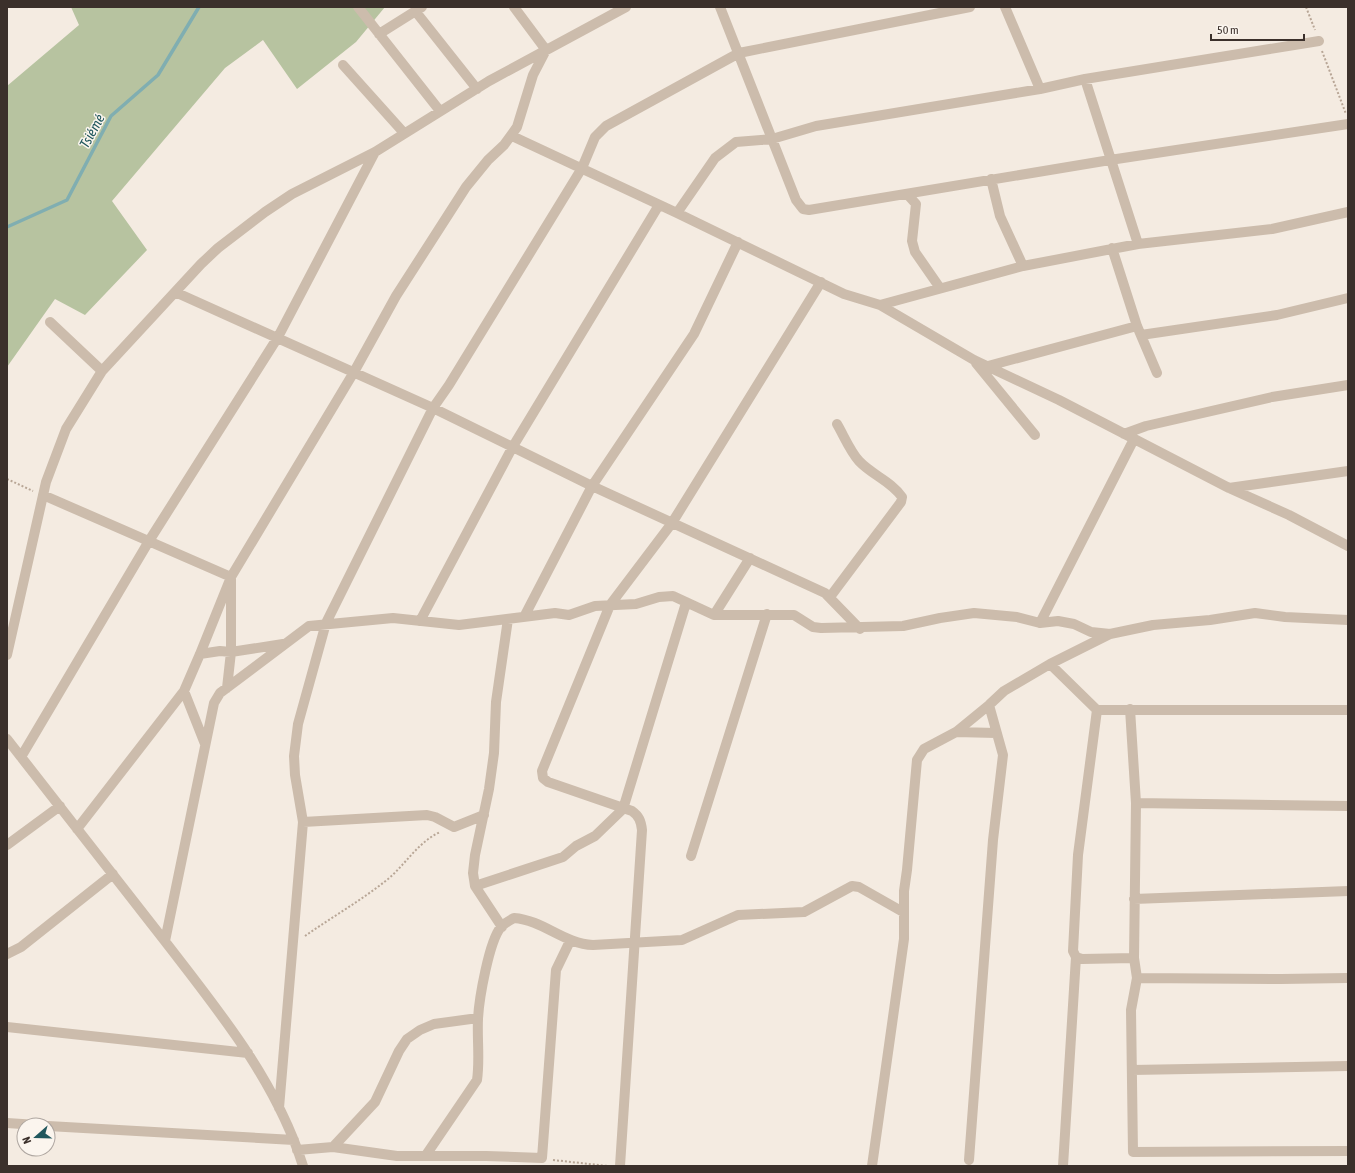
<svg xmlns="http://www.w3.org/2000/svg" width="1355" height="1173" viewBox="0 0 1355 1173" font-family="'Asap Condensed',sans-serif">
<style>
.green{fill:#b7c3a0}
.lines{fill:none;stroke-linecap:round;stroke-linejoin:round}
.stream{stroke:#80aeb1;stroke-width:3.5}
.path{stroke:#b8a696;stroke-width:2;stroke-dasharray:2 2;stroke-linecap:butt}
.minor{stroke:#ccbcac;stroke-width:10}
.labels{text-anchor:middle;stroke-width:3;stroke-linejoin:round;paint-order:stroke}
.water-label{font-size:14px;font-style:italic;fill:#20575d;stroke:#fbf5ee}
</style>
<rect width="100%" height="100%" fill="#f4ebe1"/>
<path class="green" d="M71,7h314l-29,35 -59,47 -34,-49 -38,28 -113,133 35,49 -62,65 -30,-16 -48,68v-281l72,-61z"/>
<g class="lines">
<path class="stream" d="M7,227l60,-27 44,-84 47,-41 41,-68"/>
<path class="path" d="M1306,7l9,23
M1322,51l24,63
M7,479l26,12
M305,936c27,-19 57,-36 83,-57 18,-15 29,-36 52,-47
M553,1160l55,6
M704,1166h2"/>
<path class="minor" d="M358,7l82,104
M720,7l76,193 7,9 6,1 301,-50 238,-36
M1005,7l35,82
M416,12l61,77
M379,34l43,-27
M343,65l61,68
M1085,79l53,165
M512,136l165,77 167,81 36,11 94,55 85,40 170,88 60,27 59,31
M991,179l9,37 23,50
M907,194l9,10 -4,37 3,11 25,36
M677,213l38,-55 21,-16 36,-3 44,-13 224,-37 45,-10 234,-38
M1112,248l25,78 20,47
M175,292l258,116 159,78 233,107 35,36
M880,305l143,-39 115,-22 134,-15 76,-17
M50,322l52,49
M1141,335l136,-20 71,-17
M976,363l59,72
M988,366l149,-40
M1124,434l22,-8 126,-29 76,-12
M1229,488l119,-17
M43,495l188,82v75l-4,36
M830,597l71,-95 1,-5c-11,-16 -30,-22 -43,-36 -9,-10 -15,-25 -22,-37
M714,615l36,-57
M524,617l68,-131 102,-152 44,-92
M420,621l92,-173 147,-243
M1040,623l94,-184
M200,654l20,-3 11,1 52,-8
M7,655l39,-173 20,-53 36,-58 99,-107 17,-16 47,-36 27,-18 83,-42 114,-71 137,-74
M1050,664l47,46h251
M184,691l21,53
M1130,709l6,94 -2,155 3,20 -6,32 2,142 215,-1
M1097,710l-19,145 -5,96 3,6 6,2 52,-1
M956,732l40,1
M7,739c52,67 105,134 157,201 54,70 112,140 139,226
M21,757l128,-216 129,-204 97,-185
M1136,803l212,3
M303,822l124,-7 8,2 19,10 30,-12
M77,829l107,-138 16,-37 31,-77 123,-205 42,-76 70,-109 22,-27 16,-15 13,-18 16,-52 13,-25 -32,-43
M7,845l53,-39
M691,856l76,-242
M475,886l88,-29 13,-11 19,-10 28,-27 63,-206
M1134,899l214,-8
M502,927l-27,-41 -2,-13 2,-18 14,-66 5,-36 2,-51 12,-83
M165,941l49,-238 6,-10 89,-67 84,-8 66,7 96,-12 14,2 26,-9 41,-2 23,-7 14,-1 41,19h80l19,12 8,1 82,-2 37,-8 34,-5 43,4 23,6 18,-2 16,3 17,8 19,2 43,-9 57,-5 45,-7 30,4 63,3
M7,954l14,-7 92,-73
M1137,978l144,1 67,-1
M7,1027l241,26
M1132,1070l216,-4
M279,1108l24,-286 -8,-47 -1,-19 4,-32 28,-101 107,-215 16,-23 133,-217 13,-31 11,-11 133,-73 231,-46
M7,1123l30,2
M48,1126l246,14
M333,1147l42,-45 24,-51 8,-12 13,-9 14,-6 44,-6
M297,1150l36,-3 64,9h89l56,2 14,-188 14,-29
M426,1155l51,-75c3,-20 0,-40 1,-61 1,-20 11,-78 23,-92 4,-4 9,-7 13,-9 29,2 50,26 79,27l89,-5 56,-25 66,-3 48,-26 7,1 44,25
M969,1160l24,-320 10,-85 -14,-50
M620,1166l22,-336c-1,-9 -3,-14 -10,-19l-84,-29 -5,-4 -1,-7 68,-166 62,-82 149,-241
M872,1166l32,-227v-48l3,-21 10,-110 7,-11 32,-17 33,-27 15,-14 46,-27 60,-30
M1063,1166l13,-209"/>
</g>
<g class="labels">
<g class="water-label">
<text transform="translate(92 131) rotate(-61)" y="5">Tsiémé</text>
</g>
</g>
<rect width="1355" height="1173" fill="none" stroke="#3b302b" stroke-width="16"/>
<g transform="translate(36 1137) rotate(250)"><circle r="19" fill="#fbf5ee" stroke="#aea6a0"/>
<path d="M0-3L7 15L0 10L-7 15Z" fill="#20575d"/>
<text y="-6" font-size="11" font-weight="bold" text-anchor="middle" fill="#3b302b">N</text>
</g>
<path d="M1211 34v6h93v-6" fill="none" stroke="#3b302b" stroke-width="2"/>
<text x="1217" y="34" font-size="12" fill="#3b302b" stroke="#fbf5ee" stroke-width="3" paint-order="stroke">50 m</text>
</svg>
